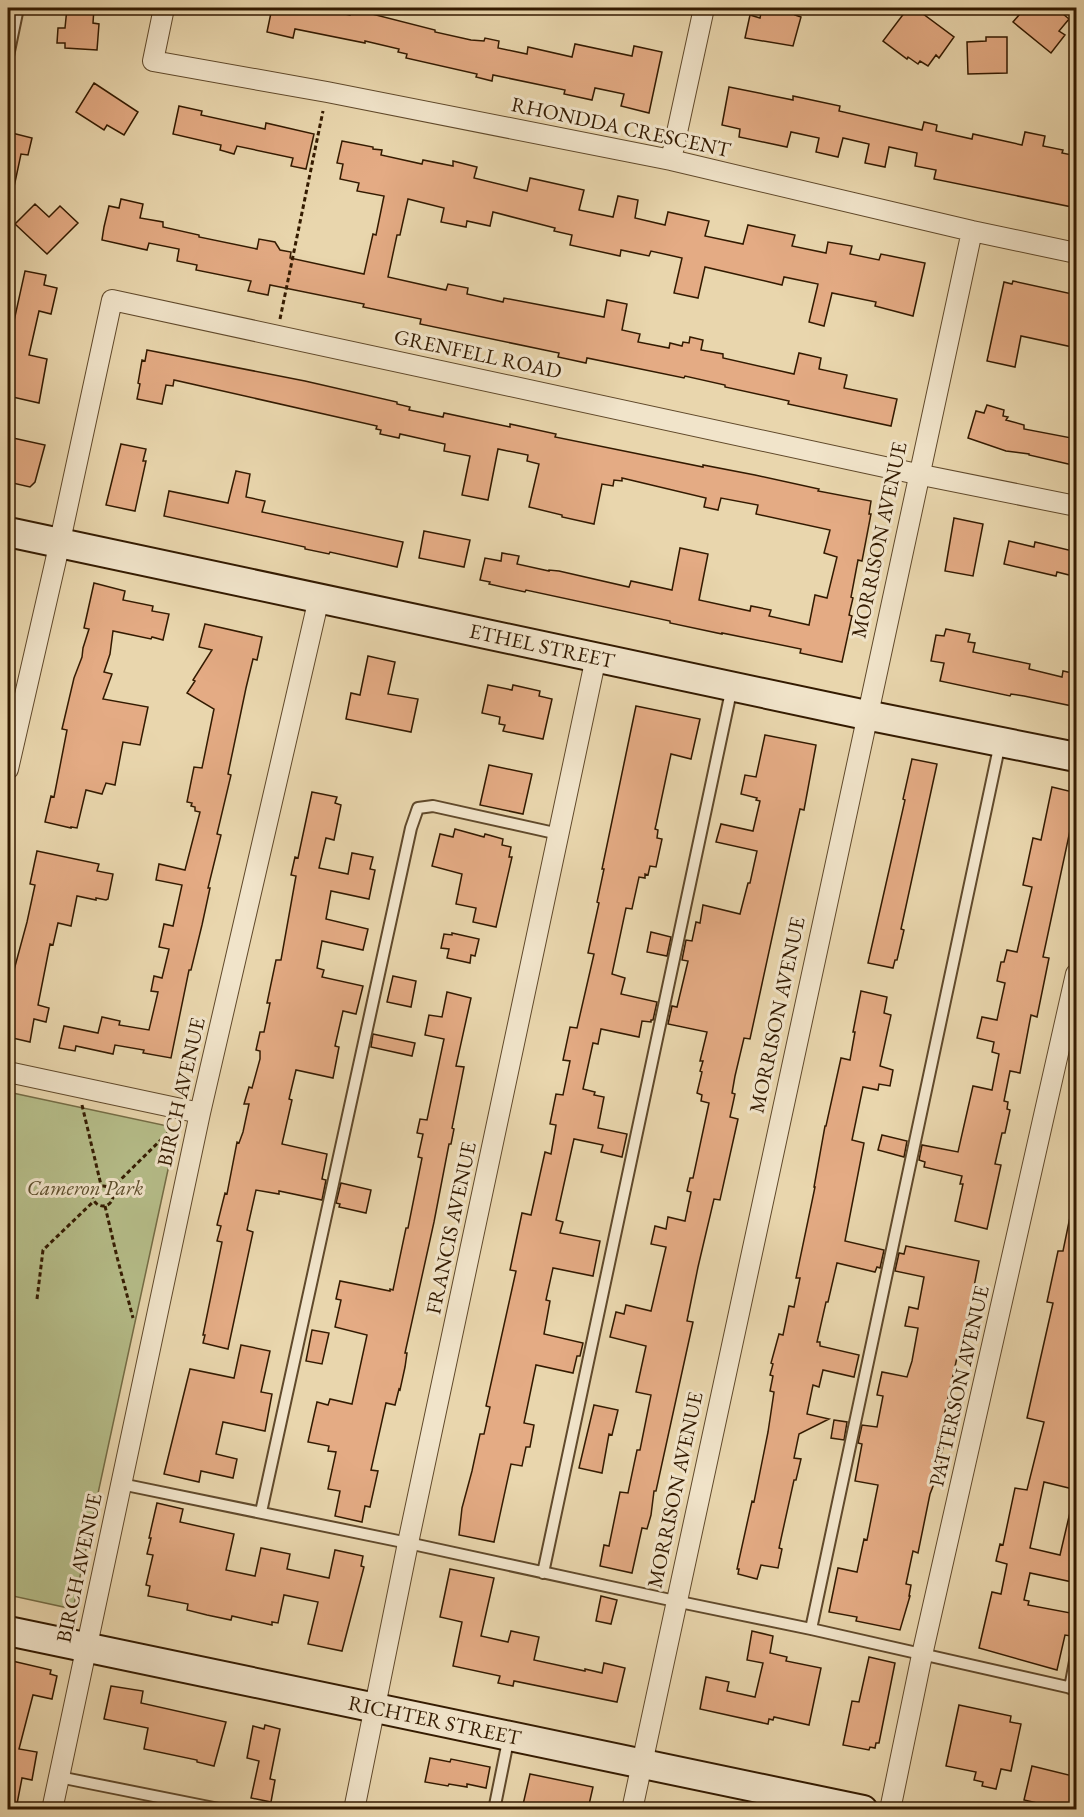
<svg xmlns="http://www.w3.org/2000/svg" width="1084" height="1817" viewBox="0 0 1084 1817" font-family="'EB Garamond',serif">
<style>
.green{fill:#b6be8a;stroke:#746c45;stroke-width:1.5}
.building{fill:#e4ab84;stroke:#331a00;stroke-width:1.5}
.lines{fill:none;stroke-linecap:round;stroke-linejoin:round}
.lane-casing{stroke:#60492b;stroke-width:14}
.street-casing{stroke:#60492b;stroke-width:22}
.secondary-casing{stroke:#331a00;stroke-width:32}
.path{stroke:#331a00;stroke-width:3;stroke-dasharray:4.5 3;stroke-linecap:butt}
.lane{stroke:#f1e4ca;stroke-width:10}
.street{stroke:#f1e4ca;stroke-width:20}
.secondary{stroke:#f1e4ca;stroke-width:28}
.labels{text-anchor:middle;stroke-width:6;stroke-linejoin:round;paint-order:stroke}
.street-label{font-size:21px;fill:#331a00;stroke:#f1e4ca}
.park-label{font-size:21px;font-style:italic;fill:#5a4b29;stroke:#f1e4ca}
</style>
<rect width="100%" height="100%" fill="#e9d6ad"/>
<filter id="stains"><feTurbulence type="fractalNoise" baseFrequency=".00333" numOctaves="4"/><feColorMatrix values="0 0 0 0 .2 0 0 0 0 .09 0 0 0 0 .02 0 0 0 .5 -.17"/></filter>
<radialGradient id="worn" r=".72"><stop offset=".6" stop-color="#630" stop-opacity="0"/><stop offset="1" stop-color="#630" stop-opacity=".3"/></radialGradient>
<path class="green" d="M8,1092l169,36 -104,481 -65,-14z"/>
<path class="building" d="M67,8h27l-1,15 6,1 -2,26 -32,-2v-5h-8l1,-15h7z
M272,8h46l32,7 2,-7h9l12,2 -1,4 63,16v2l36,8 13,1 1,-3 14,3 -1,7 29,6 1,-7 44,10 3,-13 57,12 2,-10 28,6 -13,61 -28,-7 3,-12 -29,-6 -3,12 -28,-6 1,-4 -72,-15 -1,6 -16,-4 1,-3 -71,-16 1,-4 -9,-2 1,-3 -34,-8v2l-70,-14 -2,9 -26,-6z
M762,8h35l-2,7 6,2 -8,29 -48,-8 5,-23 10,3z
M908,8h7l39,29 -15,21 -3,-3 -8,11 -8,-5 -2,3 -10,-7 -1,2 -24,-18z
M1025,8h31l13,11 -10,12 6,4 -14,18 -38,-31z
M986,37h21v36l-39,1 -1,-32 19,-1z
M94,83l44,29 -14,23 -17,-10 -3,5 -28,-18z
M729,87l64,13v-4l47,10 -1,5 83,19 2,-8 13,3 -1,6 36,8 1,-5 49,11 3,-13 20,4 -2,10 20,4 -1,3 15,3v52l-143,-29 2,-9 -21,-4 2,-13 -28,-6 -4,20 -20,-4 4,-19 -26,-6 -5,19 -22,-5 3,-14 -28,-6 -4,15 -48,-10 1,-8 -18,-4z
M179,106l23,5 -1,4 64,14 1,-6 48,11 -8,35 -15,-3 2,-8 -56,-12 -3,8 -14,-4 1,-5 -48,-11z
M8,132l24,6 -4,17 -7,-1 -7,33 -6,-1z
M342,141l31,6v2l9,1 -1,5 41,9 1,-4 30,6v-5l24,6 -3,11 53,13 3,-13 54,12 -5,20 34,7 5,-21 20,4 -3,18 30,7 3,-13 41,9 -4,15 38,8 5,-19 47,10 -3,11 34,7 2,-11 24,4 -2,8 29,6 2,-6 44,9 -12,53 -38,-10 1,-4 -44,-9 -8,33 -15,-4 9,-38 -34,-7 -2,8 -77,-18 -7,31 -24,-5 8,-35 -31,-7 -2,5 -28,-6 -1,6 -50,-11 2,-10 -18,-4 1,-3 -62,-16 -3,14 -23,-5 -1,6 -25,-5 3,-14 -36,-9 -8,36h-3l-9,42 58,13 2,-6 20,4 -1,6 36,8 1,-4 100,19 3,-17 20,4 -5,26 18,4 -2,8 31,6 1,-5 12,3 1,-4 6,1 1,-6 13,3 -2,10 22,4v4l71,16 5,-21 22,5 -2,11 28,6 -3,13 53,11 -6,27 -103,-22 1,-3 -64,-14v-2l-40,-9 -1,2 -97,-20 -1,5 -28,-6 1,-4 -139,-29 1,-5 -58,-12 1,-3 -89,-18 -5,-1 -2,10 -20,-4 3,-10 -55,-11 1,-5 -20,-4 2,-12 -30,-6 -2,7 -45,-10 2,-13 5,-21 10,2 2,-9 22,5 -3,14 23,4v5l36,8v2l58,12 2,-10 16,3 5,8 11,2 -1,6 74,16 9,-40 3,1 8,-39 -27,-5 2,-8 -19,-4 3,-15 -6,-1z
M35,204l14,13 11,-11 18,17 -31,31 -32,-30z
M25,271l21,4 -2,10 13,3 -6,26 -12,-3 -10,44 18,4 -8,44 -31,-7v-55l2,-11h2z
M1013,281l64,14 -4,19h4v34l-56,-12 -6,31 -28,-6 17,-79 8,2z
M147,350l158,31 92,21v2l13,3 -1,3 34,7 1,-4 66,14v-3l46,10 -1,3 148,30v-2l52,10 64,14 -1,2 53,10 -2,13h2l-9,47 -4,-1 -7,37 2,1 -4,17 3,1 -10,46 -42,-9 1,-4 -79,-16v1l-52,-11v-2l-144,-31 -1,2 -36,-8 1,-2 -10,-2 5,-22 16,3 1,-8 17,3 -2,8 32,7v-1l10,1 70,16 2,-6 41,9 8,-42 28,6 -9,46 51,11 1,-5 20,4 -2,6 40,9 6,-30 12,3 10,-41 -13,-4 6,-23 -74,-16 2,-9 -37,-7 -3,12 -14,-3 2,-9 -84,-20v3l-8,-1 -1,6 -11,-2 -8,40 -32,-7v-2l-33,-8 10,-43 -12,-3 1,-6 -30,-6 -10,51 -26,-5 8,-39 -26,-5 1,-7 -45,-10 -1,4 -19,-4 1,-4 -5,-1 1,-3 -203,-46 -1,6 -7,-1 -4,19 -25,-5 3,-15 -2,-1 4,-23 3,1z
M987,405l17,5 -1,6 5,1 -2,3 18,5v4l53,10v27l-48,-11v-1l-23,-3 -38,-13 8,-27 8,2z
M13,438l32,7 -10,37 -5,5 -22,-5v-21z
M121,444l25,5 -3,12h3l-11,50 -29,-6z
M236,471l14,3 -4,23 19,4 -3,11 141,30 -6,25 -67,-15 -1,2 -24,-5v-2l-141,-31 5,-25 59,12z
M954,518l29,6 -10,52 -28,-5z
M424,531l46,9 -6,27 -45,-9z
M1009,541l25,6 1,-5 42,10v25l-20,-5 -1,4 -52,-12z
M94,583l31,8 -2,9 30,6 -1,5 17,3 -6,26 -11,-3 -1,2 -38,-8 -3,23 -6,18 8,2 -9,25 45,8 -8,38 -17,-3 -8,43 -9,-2 -4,11 -16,-4 -9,38 -6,-1v1l-26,-6 6,-26 3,1 13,-67 -5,-1 12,-51 8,-21 1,-9 6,-19 -5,-1z
M205,624l57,13 -5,23 -4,-1 -7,29 -18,86 3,1 -14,59 4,1 -13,53h2l-8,37 -11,45h-2l-18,88 -28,-5 1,-3 -29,-5 -2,9 -37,-8 -1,5 -16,-3 5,-22 34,7 4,-16 18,4 -1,4 30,5 9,-38 -7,-1 3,-15 8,2 7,-29 -10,-2 5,-23 9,2 9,-41 -26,-5 3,-16 26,6 15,-58 -5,-1v-4l-4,-1 1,-3 -5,-1 7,-35 8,1 12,-59 -27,-16 8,-12 -2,-1 19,-30 -13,-3z
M946,629l24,5 -2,8 7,1 -2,9 57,12 -1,5 33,8 1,-6 14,3v33l-53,-11 -13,-2 -1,2 -70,-15 4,-18 -13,-2 5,-26 8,1z
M368,656l27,6 -7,32 30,5 -7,33 -65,-13 5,-26 9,2z
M488,685l24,5 1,-5 27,6 -1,5 13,3 -9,40 -40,-8 2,-6 -6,-1 1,-7 -18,-4z
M636,706l64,13 -9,40 -20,-5 -15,71 -1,4 3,1 -1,8 5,1 -6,28 -6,-1 -2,9 -3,-1v4l-6,-1 -7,32 -6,-1 -14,66 13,4 -4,16 36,8 -4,18h-2v2l-9,-1 -3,16 -38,-8 -3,15 -5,-1 -10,46 12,3 -1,3 10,2 -6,31 29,6 -5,23 -21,-5 2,-7 -29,-6 -18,81 7,2 -3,11 40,8 -7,35 -40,-8 -7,32 4,1 -6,33 39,9 -3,13h-3l-4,17 -37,-8 -12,58 10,2 -4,22h-4l-4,19 -11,-2 -17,78 -35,-7 3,-27 10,-37 8,-37h4l6,-27 -4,-1 30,-135 -6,-1 12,-57 9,2 14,-63 6,2 5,-29 -6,-1 6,-30 7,1 7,-34 -7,-1 7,-33 7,1 17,-74 -6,-1 11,-50 -2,-1 7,-33h-2z
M765,735l51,10 -12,65 -4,-1 -50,230 -6,-1 -9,38 -3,17 3,1 -5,23 8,2 -18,81 -6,-1 -16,68 -11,54 6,1 -37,169h-2l-3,24 -4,14 -5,-1 -10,45 -32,-7 4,-21 5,1 11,-54 8,1 9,-43h3l11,-55 -15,-3 10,-46 -36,-9 6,-25 8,2 2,-9 25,6 15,-64 -15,-3 4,-18 11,3 2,-12 17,4 6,-29 -4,-1 3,-13h3l16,-75 -8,-2 1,-6 -5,-2 5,-21 -2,-1 3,-10h-3l7,-29 -39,-8 4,-18 5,1 11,-46 -6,-1 4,-20 6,1 4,-19 4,1 3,-18 37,9 8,-31h2l7,-32 -41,-9 5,-18 32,7 7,-30 -4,-1 1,-2 -16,-4 4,-19 11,2z
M912,759l25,5 -36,165 3,1 -7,30h-2l-2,8 -25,-5 37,-163 -2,-1z
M489,765l43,9 -9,40 -43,-9z
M1052,787l25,6v5l-34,159 6,1 -12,59 -6,-2 -11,58 -10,-2 -6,30 4,1 -1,7 3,1 -5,23h-3l-7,31 6,1 -14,64 -32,-8 8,-37h-3l2,-8 -38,-9 1,-5 -6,-2 3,-15 36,7 15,-66 19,4 7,-36 -7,-2 2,-10 -17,-4 5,-21 15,3 8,-37 -8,-2 4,-19h3l3,-12 10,2 15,-65 -9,-2 10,-47 8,2z
M312,792l25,5 -2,6 6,2 -7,35 -8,-2 -7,30 29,6 4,-21 21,4 -3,12 5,1 -6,29 -38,-8 -5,28 42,10 -5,21 -41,-9 -5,27 7,2 -2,7 41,9 -7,28 -13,-3 -8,35 4,1 -6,31 -37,-8 -7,29 3,1 -10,44 45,10 -5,25 4,1 -4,20 -43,-9v3l-23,-4 -9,40 6,2 -25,117 -25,-6 2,-8h-2l19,-93 -5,-1 4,-15 -4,-1 8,-32 2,1 10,-52 2,1 4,-11 6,-28h-5l5,-17 3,1 8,-29v-8l-4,-1 4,-18h4l6,-29h-3l9,-43h5l15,-84 -5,-1 4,-18 3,1z
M455,829l29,8 1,-3 18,5 -1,6 9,2 -2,10h3l-16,70 -23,-5 3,-14 -20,-4 6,-30 -30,-8 8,-32 13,3z
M37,851l62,13 -2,7 16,3 -5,25 -2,1 -10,-2v2l-19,-4 -6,30 -13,-3 -5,22 -3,-1 -12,61 11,3 -3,14 -12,-3 -4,23 -22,-5v-51l3,-16h3l13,-48 8,-37 -5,-1z
M651,932l20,5 -4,19 -20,-4z
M452,933l27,6 -4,17 -4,-1 -1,8 -23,-5 2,-9 -8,-1 3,-14 8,1z
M393,976l23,5 -5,26 -24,-5z
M861,991l26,6 -3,16 7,2 -11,51 13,4 -3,16 -11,-2 -1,6 -15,-3 -11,53 12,3 -19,98 39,9 -4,18 -3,-1 -2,5 -38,-9 -9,39h-2l-9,40h3v4l39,9 -5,22 -31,-7 -4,17 -6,-2 -6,29 22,5 -30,15 -5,24 7,1 -5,21h-2l-15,68 3,1 -4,19 -17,-3 -4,14 -19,-5 1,-5h-2l15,-68 2,1 14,-70 6,-40 -4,-1 3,-15 -3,-1 3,-11 -2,-1 8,-29 4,1 6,-29 5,1 6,-29h-4l19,-91h-1l11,-61h1l15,-68 9,2 5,-28h-2z
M447,992l24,6 -15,68 8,1 -12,61 2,1 -3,15h-2l-15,78 -29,131h2l-2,14 -5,23 -1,-1 -4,16 -9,-2 -15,67 7,1 -8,36 -5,-1 -3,16 -27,-6 5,-25 -12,-2 8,-37 -8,-1 1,-5 -21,-4 9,-40 11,3 2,-6 22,5 15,-69 -32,-8 6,-27 -5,-1 4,-18 50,10v-2l3,1 13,-62h2l14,-70 -4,-1 5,-23 -6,-1 3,-14 7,1 17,-81 -19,-4 4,-20 13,2z
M373,1034l42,9 -3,13 -41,-9z
M882,1135l25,6 -3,16 -26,-7z
M341,1183l30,7 -5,23 -27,-6 1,-3 -4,-1z
M1070,1217h7v153l-4,20 4,1v99l-33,-8 -14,66 30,7 11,-47 6,1v74l-47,-10 -6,27 5,1 -1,4 48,9 -5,22 -6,-1 -8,35 -78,-22 13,-56 9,2 6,-30 -11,-3 4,-17 3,1 12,-57 12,2 17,-68 -17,-4 26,-115 -6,-1 11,-51h5z
M906,1246l73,15 -18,92h-3l-20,90 6,1 -4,15 2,1 -5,21h-2l-5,13 -12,59 -5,-2 -7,33 5,1 -2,11h1l-10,34 -44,-9 1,-4 -28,-5 9,-44 19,4 7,-33 3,1 11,-55 -23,-4 7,-37 -4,-1 4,-18 15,2 6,-31 -6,-1 5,-23 25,5 5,-16 6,-33 -13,-2 4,-19 9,2 6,-32 -29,-6 4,-18 5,1z
M312,1330l17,3 -7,31 -16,-3z
M241,1345l29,6 -9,41 11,2 -7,37 -42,-9 -7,32 21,5 -4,19 -32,-7 -2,11 -35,-8 26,-105 44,9z
M594,1405l24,5 -6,25 -3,-1 -7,39 -23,-5z
M834,1420l13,2 -3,18 -13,-2z
M157,1503l26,6 -3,13 54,12 -8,36 29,6 6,-28 29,6 -3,15 42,9 6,-28 28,6 -2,10 3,1 -6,23 -16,61 -34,-7 10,-42 -34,-7 -6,28 -6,-1v3l-40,-9 -1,4 -24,-5 -20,-5 1,-6 -40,-8 2,-10 -4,-1 7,-30 -6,-1 4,-16h-2z
M450,1569l44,9 -13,58 27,6 3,-11 28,6 -5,23 51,11v-2l17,4 2,-10 21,5 -8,34 -103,-21 -1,5 -15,-3 2,-7 -47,-10 9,-44 -22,-5z
M601,1596l16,4 -6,24 -15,-3z
M752,1631l21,5 -3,17 17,4 -1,4 35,7 -12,57 -35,-8 -1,3 -4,-1 -1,5 -68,-15 6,-32 23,5 -2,9 28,6 8,-34 -16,-3z
M869,1657l26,6 -16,80h-3l-1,5 -5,-1 -1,3 -26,-5 9,-44 7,1z
M8,1660l43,10 -1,4 7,2 -5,23 -19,-4 -14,54 18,3 -5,28 -10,-2 -6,31h-8z
M111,1686l32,5 -2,12 85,19 -12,44 -17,-4v-2l-53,-11 4,-21 -44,-9z
M959,1705l52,11 -1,6 11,2 -10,47 -10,-2 -5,20 -14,-3 1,-4 -9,-2 2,-8 -30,-6z
M265,1725l15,4 -10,50 5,1 -4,22 -20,-4 8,-37 -12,-3 6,-32 11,3z
M430,1758l20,4 1,-3 39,8 -4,21 -19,-4v3l-18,-3 -1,2 -23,-4z
M1032,1766l45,11v30l-17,-3 -1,4 -35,-8z
M530,1774l63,13 -5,22h-66z"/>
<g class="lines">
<g class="lane-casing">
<path id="lane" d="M8,56l10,-48
M121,1484l287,59 267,58 136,28 265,60
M261,1512l150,-684 7,-20 15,-2 126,28
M543,1573l189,-886
M811,1629l189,-886
M1070,1688l6,-32
M59,1777l165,33
M494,1810l15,-74"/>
</g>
<g class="street-casing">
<path id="street" d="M164,8l-11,53 174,31 344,68 301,71 104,22
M671,160l33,-152
M8,769l47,-205 57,-264 805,174 159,32
M8,1072l192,41
M52,1810l148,-697 119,-515
M354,1810l54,-267 188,-886
M632,1810c112,-527 222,-1054 340,-1579
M890,1810l32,-155 154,-681"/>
</g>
<g class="secondary-casing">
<g id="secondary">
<path id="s1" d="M8,532l858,183 210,42"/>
<path id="s2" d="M8,1631l855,179"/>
</g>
</g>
<path class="path" d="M280,319l43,-208
M82,1105l19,80
M93 1196a10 10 0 1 1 20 0a10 10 0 1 1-20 0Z
M111,1189l63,-62
M105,1206l12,51 16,61
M37,1299l6,-49 51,-49"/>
<use href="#lane" class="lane"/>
<use href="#street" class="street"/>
<use href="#secondary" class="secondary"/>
</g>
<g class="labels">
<g class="street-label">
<text transform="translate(621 127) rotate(12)" y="7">RHONDDA CRESCENT</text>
<text transform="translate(478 354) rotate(12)" y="7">GRENFELL ROAD</text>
<text transform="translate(879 540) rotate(-78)" y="7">MORRISON AVENUE</text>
<text dy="7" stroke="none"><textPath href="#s1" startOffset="546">ETHEL STREET</textPath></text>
<text transform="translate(777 1015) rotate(-78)" y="7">MORRISON AVENUE</text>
<text transform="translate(181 1092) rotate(-77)" y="7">BIRCH AVENUE</text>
<text transform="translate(451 1228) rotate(-78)" y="7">FRANCIS AVENUE</text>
<text transform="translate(959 1386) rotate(-77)" y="7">PATTERSON AVENUE</text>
<text transform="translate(675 1490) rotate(-78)" y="7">MORRISON AVENUE</text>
<text transform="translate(79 1568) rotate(-78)" y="7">BIRCH AVENUE</text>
<text dy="7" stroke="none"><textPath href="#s2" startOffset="436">RICHTER STREET</textPath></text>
</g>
<g class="park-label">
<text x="85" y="1195">Cameron Park</text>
</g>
</g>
<rect width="1084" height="1817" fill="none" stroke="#e9d6ad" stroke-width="30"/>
<rect x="9" y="9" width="1066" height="1799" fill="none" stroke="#331a00" stroke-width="3"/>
<rect x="15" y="15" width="1054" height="1787" fill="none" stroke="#331a00" stroke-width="1.5"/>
<rect width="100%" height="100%" filter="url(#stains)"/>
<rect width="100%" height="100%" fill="url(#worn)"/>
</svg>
